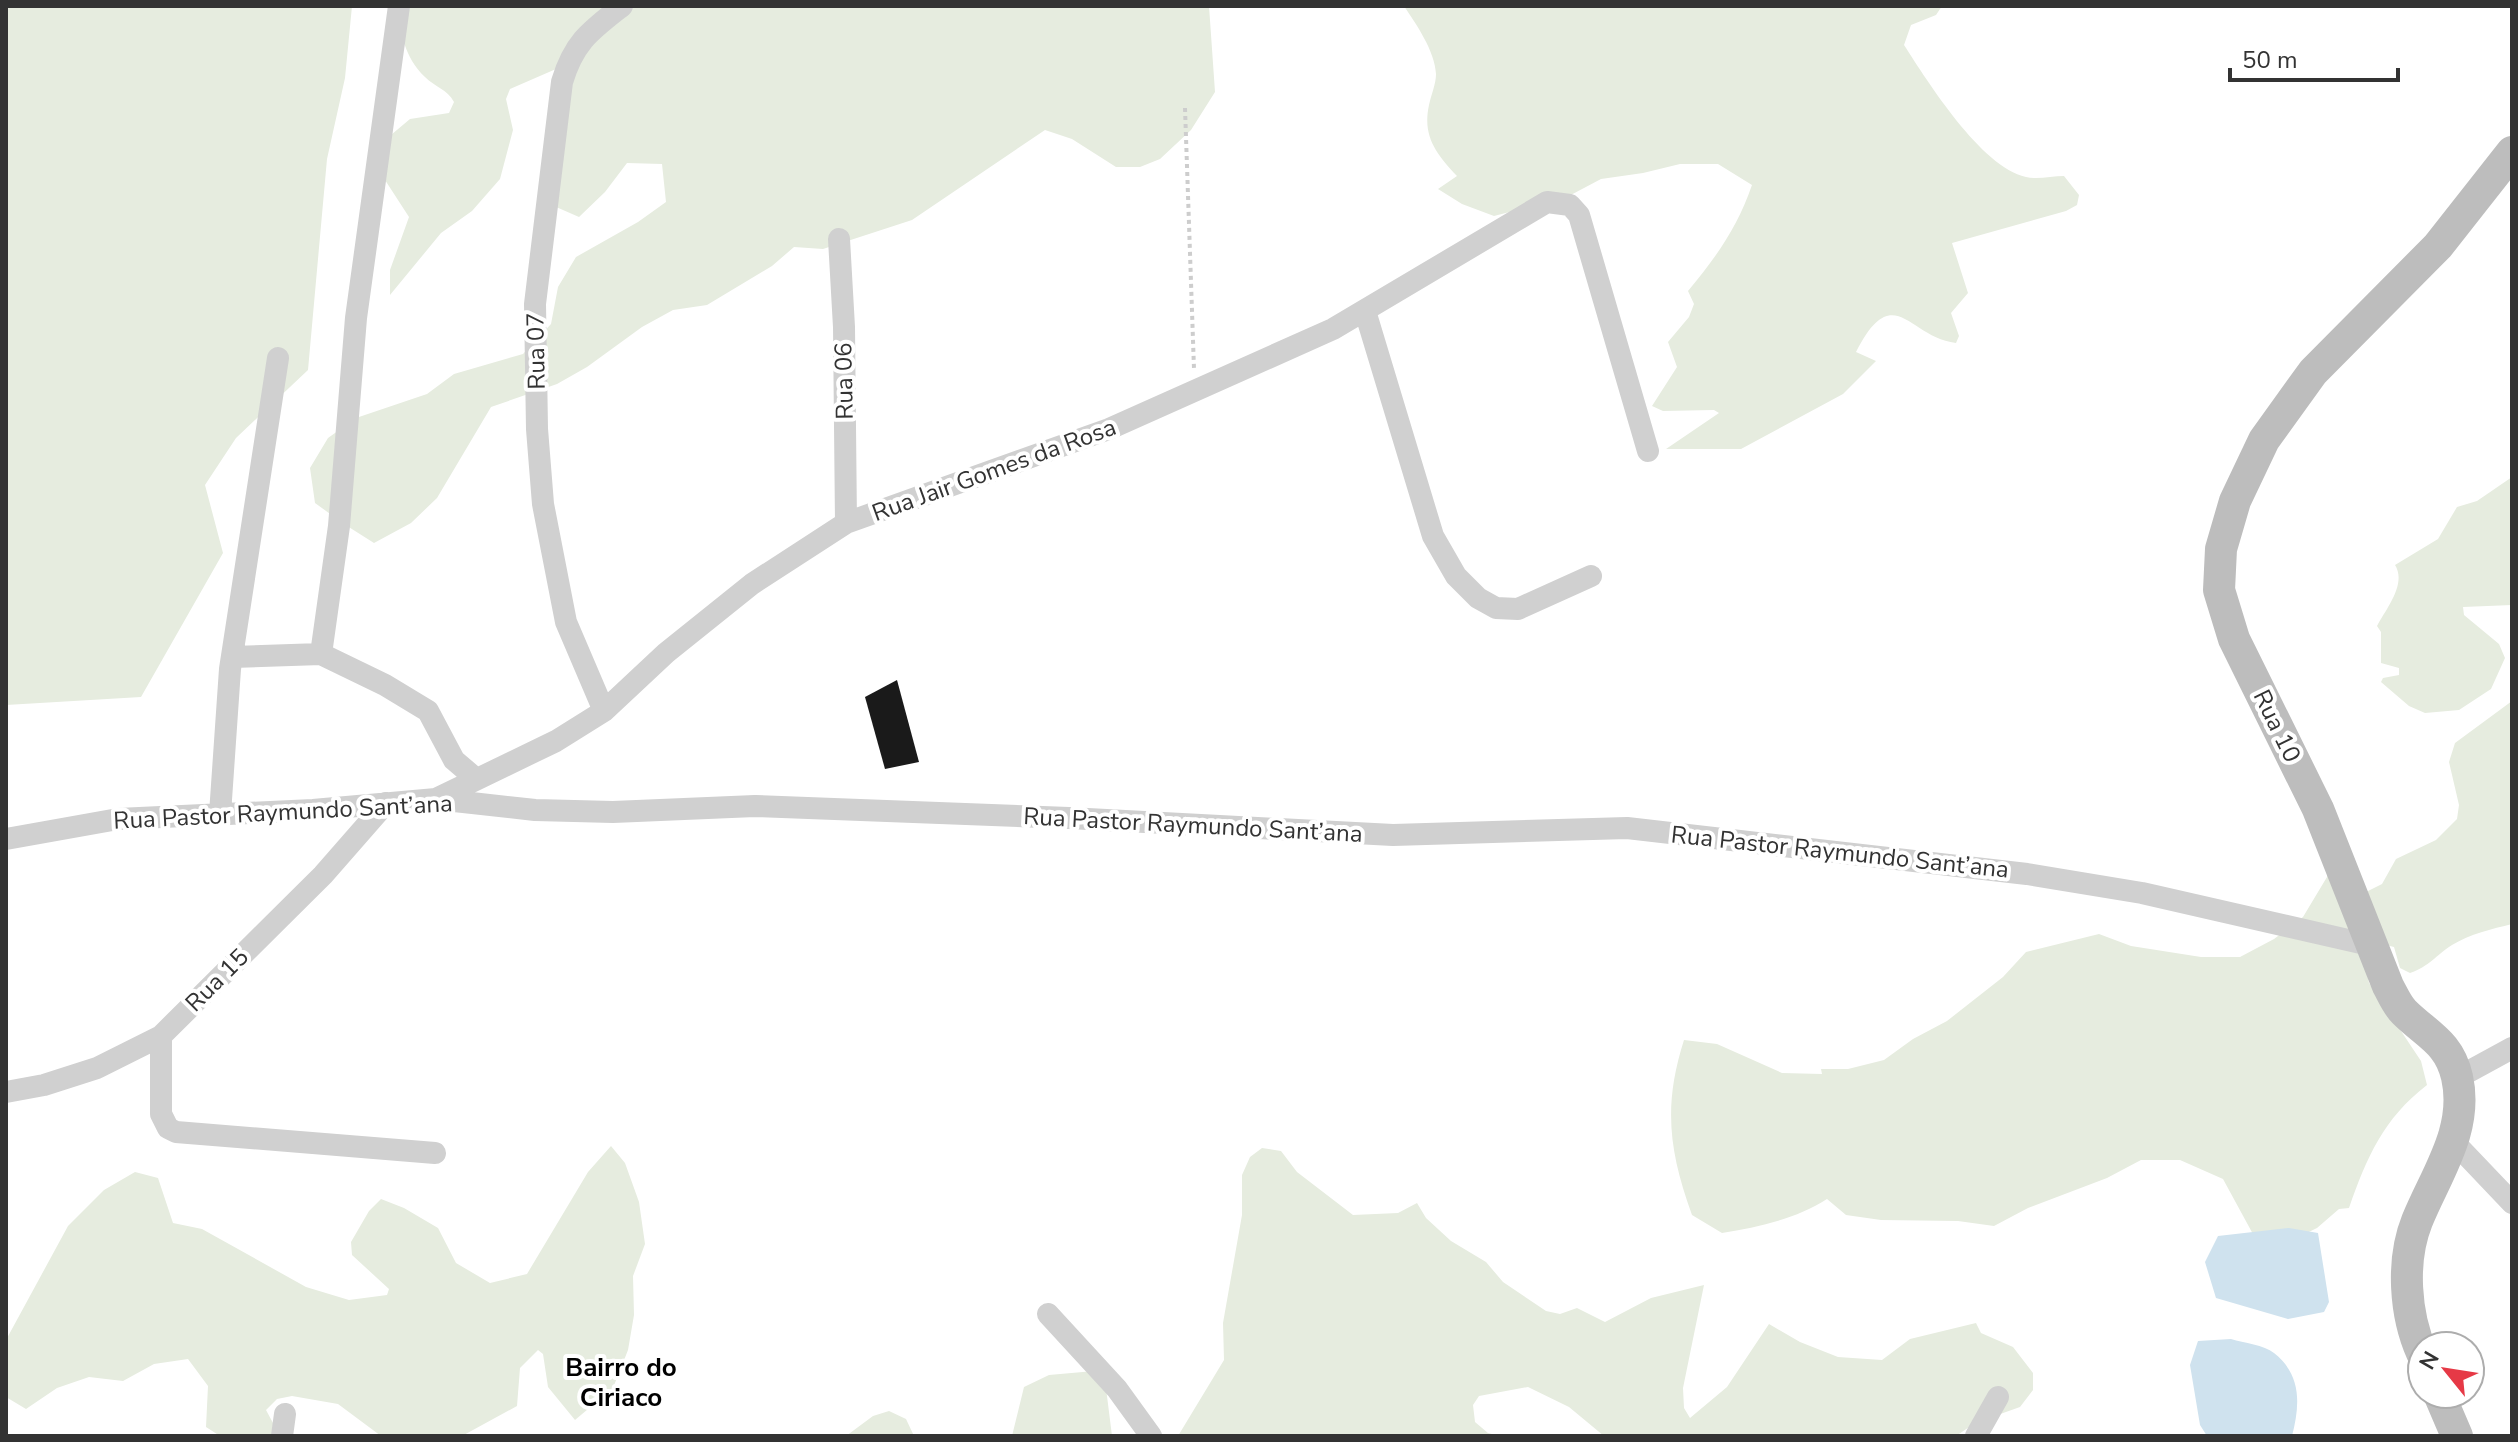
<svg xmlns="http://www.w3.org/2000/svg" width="2518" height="1442" viewBox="0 0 2518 1442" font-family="'Nunito Sans',sans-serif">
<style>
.green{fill:#e6ecdf}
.water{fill:#cfe2ee}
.building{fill:#1a1a1a}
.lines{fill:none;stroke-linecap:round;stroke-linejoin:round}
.path{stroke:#cdcdcd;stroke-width:4;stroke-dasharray:4 4;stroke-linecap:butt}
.street{stroke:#d0d0d0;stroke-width:22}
.secondary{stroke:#bdbdbd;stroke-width:32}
.labels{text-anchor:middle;stroke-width:8;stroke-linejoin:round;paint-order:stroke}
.street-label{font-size:24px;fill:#333;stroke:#fff}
.neighbourhood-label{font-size:26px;font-weight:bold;fill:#000;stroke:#fff}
</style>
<rect width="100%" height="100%" fill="#fff"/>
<path class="green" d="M6,6h346l-7,72 -18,81 -19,211 -72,68 -31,47 18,68 -82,144 -135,8z
M397,6h812l6,86 -24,38 -31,29 -20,8h-24l-44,-28 -27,-9 -133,90 -89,29 -29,-2 -22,19 -65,39 -34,5 -31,17 -55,40 -30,17 -66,23 -54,91 -26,25 -37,20 -30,-19 -29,-21 -5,-35 18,-30 28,-20 71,-24 27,-20 69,-20 28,-30 7,-37 18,-30 62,-35 28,-20 -4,-38 -35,-1 -22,29 -26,25 -32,-14 9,-134 -46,20 -4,10 7,31 -13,49 -28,32 -31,22 -51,62v-25l19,-53 -24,-37v-40l25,-21 39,-6 5,-11c-7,-13 -19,-15 -29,-25 -21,-20 -24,-44 -28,-71z
M1404,6h538l-6,9 -25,10 -7,20c24,37 77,122 122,132 11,3 26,-1 38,-1l15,19 -2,10 -11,6 -114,32 16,50 -17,20 8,23 -3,7c-47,-5 -62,-65 -100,9l20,9 -33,33 -102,55h-75l53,-36 -5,-3 -51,1 -11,-5 25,-39 -9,-25 21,-25 5,-13 -6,-13c29,-35 49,-63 64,-106l-34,-21h-38l-37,9 -42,6 -34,18 -73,19 -32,-12 -24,-15 19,-13c-20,-22 -35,-39 -28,-71 2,-10 7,-21 7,-31 -1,-23 -20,-50 -32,-68z
M2512,477v128l-49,2 1,8 35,29 6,14 -14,31 -32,21 -34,3 -16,-7 -28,-24 2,-4 16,-3v-7l-18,-5v-31l-4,-6c9,-17 30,-42 18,-61l43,-26 19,-32 20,-6z
M2512,701v223c-20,5 -42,10 -60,21 -17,11 -22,21 -42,28l-10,-5 -6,-21 -20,-5 -11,13 6,28 52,78 6,24c-44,34 -60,72 -78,123l-10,1 -22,19 -50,24 -7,-5 -37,-68 -43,-19h-39l-34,18 -79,30 -34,18 -36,-5 -77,-1 -35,-5 -19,-16c-31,20 -69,28 -105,34l-30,-18c-23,-64 -29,-109 -8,-175l33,4 65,29 40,1 -1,-5h27l36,-9 29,-21 34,-18 56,-44 23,-25 73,-18 32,12 70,11h39l34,-18 29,-22 24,-40 2,-13 33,30 20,-10 14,-25 40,-19 21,-21 2,-14 -10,-43 6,-19z
M611,1146l14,17 14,39 6,42 -12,32 1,39 -6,35 -15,38 -38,32 -27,-33 -5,-33 -5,-4 -18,18 -3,38 -55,30h-81l-43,-32 -46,-8 -15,3 -11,11 14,26h-60l-14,-9 2,-41 -20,-27 -34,5 -31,17 -34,-4 -32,11 -31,21 -20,-12v-57l62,-114 36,-36 31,-18 23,6 15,45 29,6 104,58 43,13 38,-5 2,-6 -37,-34 -1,-13 18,-31 12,-12 23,9 34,20 18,35 34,20 37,-9 61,-102z
M1262,1148l19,3 16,21 56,43 45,-2 19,-10 9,15 25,23 35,21 17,20 43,29 14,3 17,-6 28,14 46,-24 53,-13 -21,103 1,20 6,10 37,-31 42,-63 31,18 38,15 44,3 28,-21 66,-16 5,10 32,14 20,26v17l-13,17 -45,16 -19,13h-352l-35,-29 -41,-20 -49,9 -6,9 2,17 13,11 12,3h-322l46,-76 -1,-37 19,-108v-40l8,-18z
M1094,1371l12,17 6,48h-100l12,-49 25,-12z
M889,1411l17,8 8,17h-68l27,-20z"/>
<path class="water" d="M2289,1228l29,5 11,69 -5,10 -36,7 -72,-21 -11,-36 13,-26z
M2231,1339c13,4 33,6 43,14 28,22 26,52 18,83h-85l-7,-11 -10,-60 8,-24z"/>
<path class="building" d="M897,680l22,82 -34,7 -20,-72z"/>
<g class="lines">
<path class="path" d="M1185,108l9,261"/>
<path class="street" d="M839,239l5,88 2,196
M1365,311l68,225 23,40 22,22 18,10 22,1 73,-33
M321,654l18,-128 17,-208 43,-312
M232,657l89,-3 64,31 43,26 26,49 21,18
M604,711l-38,-89 -23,-118 -6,-75 -2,-125 27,-222c12,-40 28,-51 60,-76
M436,799l120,-58 48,-30 62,-58 86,-69 94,-61 263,-94 224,-100 214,-127 23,3 9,10 69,236
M220,814l10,-145 48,-311
M6,839l112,-20 195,-9 123,-11 99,11 78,2 142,-6 314,12 324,17 234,-7 400,46 115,19 232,53
M161,1036v78l7,14 8,4 259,21
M2457,1078l55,-30
M6,1092l38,-7 53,-17 64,-32 162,-161 63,-72
M2454,1142l58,61
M1048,1314l69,75 34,47
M282,1436l3,-22
M1976,1436l22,-39"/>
<path class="secondary" d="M2422,1353c-17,-38 -21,-92 -5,-132 19,-47 52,-91 40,-144 -8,-35 -30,-42 -53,-65 -7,-7 -11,-17 -16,-26l-70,-177 -84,-170 -15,-49 2,-41 14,-48 29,-61 49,-68 125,-126 74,-94
M2439,1394l18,42"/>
</g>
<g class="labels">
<g class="street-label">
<text transform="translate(536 351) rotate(-91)" y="8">Rua 07</text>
<text transform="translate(844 381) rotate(-91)" y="8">Rua 06</text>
<text transform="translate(994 470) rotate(-20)" y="8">Rua Jair Gomes da Rosa</text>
<text transform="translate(2277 726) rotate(64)" y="8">Rua 10</text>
<text transform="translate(283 812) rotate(-3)" y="8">Rua Pastor Raymundo Sant’ana</text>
<text transform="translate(1193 825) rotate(3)" y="8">Rua Pastor Raymundo Sant’ana</text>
<text transform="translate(1840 852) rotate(6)" y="8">Rua Pastor Raymundo Sant’ana</text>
<text transform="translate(217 980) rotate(-45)" y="8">Rua 15</text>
</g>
<g class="neighbourhood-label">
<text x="621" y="1376">Bairro do<tspan x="621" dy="30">Ciriaco</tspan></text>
</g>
</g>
<rect width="2518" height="1442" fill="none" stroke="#333333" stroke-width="16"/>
<g transform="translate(2446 1370) rotate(300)"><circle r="38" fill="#ffffff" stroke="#adadad" stroke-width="2"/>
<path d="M0-6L14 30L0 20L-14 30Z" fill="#e63946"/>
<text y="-12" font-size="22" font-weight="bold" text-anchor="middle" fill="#333333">N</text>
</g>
<path d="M2230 68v12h168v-12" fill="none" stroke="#333333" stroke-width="4"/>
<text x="2242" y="68" font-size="24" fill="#333333" stroke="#ffffff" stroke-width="6" paint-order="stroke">50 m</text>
</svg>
